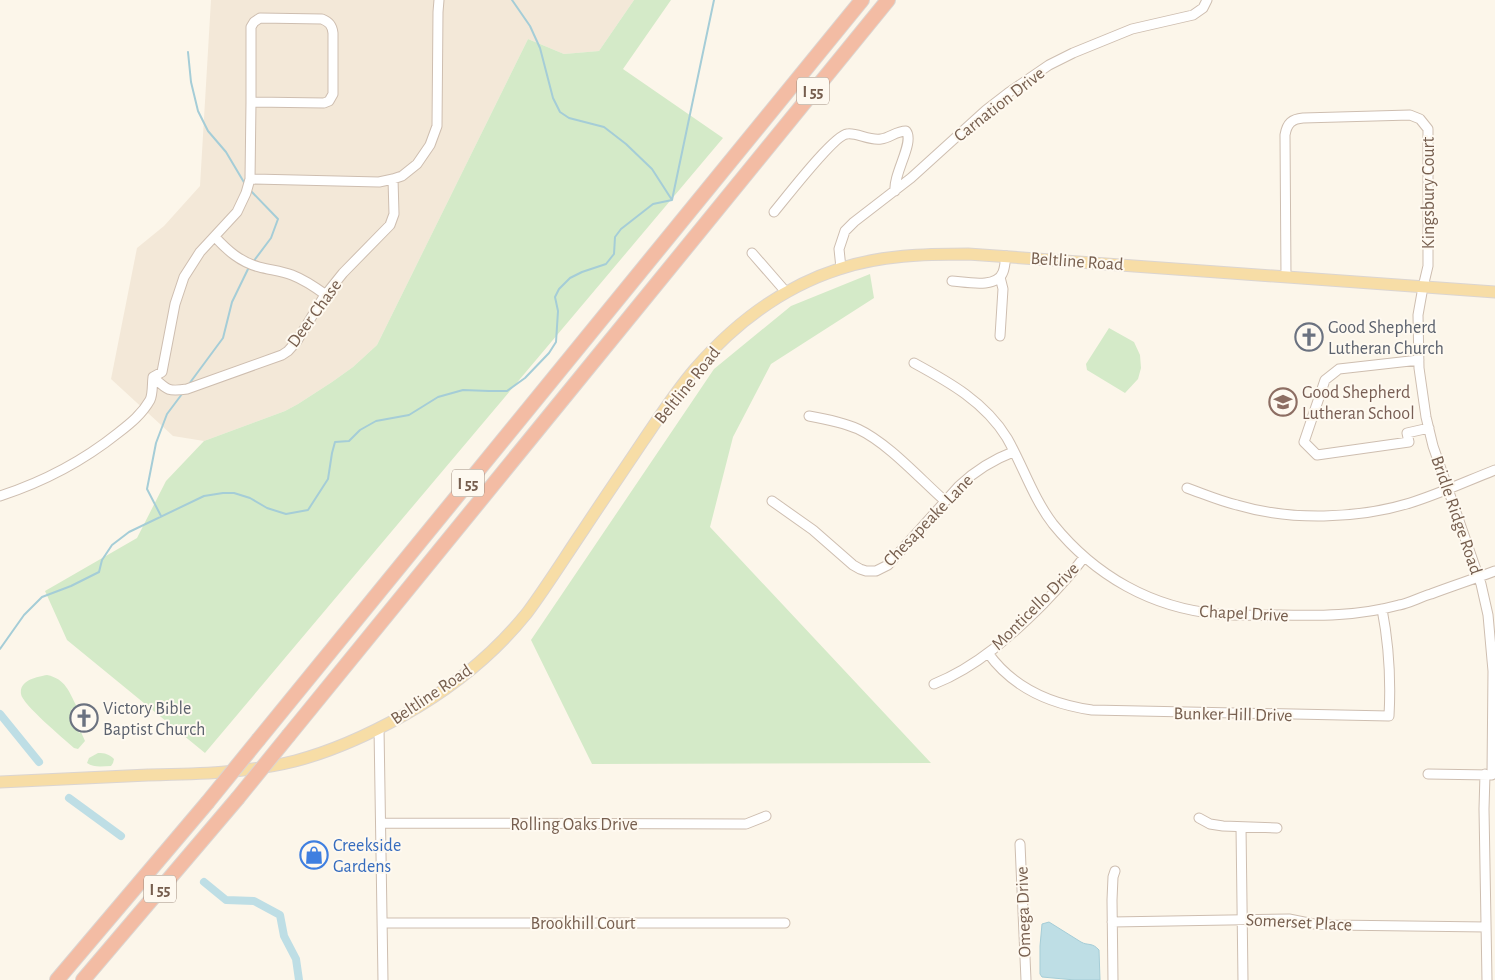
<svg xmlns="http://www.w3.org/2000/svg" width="1495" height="980" viewBox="0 0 1495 980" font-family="'Alegreya Sans',sans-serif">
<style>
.residential{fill:#f3e8d8}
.green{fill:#d4eac8}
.water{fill:#bedee5;stroke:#a5cdd7}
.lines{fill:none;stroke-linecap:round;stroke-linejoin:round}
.stream{stroke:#a5cdd7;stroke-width:2}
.canal{stroke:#bedee5;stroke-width:8}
.minor-casing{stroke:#cebeb0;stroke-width:11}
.major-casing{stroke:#dbd5d1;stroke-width:13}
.highway-casing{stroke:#dbd5d1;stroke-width:16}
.minor{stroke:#fff;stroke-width:9}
.major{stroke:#f7dda6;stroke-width:11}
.highway{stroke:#f3bca4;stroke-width:14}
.highway-bridge-casing{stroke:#dbd5d1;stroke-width:16;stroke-linecap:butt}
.highway-bridge{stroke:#f3bca4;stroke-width:14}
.labels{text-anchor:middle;stroke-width:4;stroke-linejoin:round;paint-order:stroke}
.shield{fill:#fef9f0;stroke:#9f8c7f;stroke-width:1}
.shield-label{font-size:16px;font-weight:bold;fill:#765e4e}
.street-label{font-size:18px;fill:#765e4e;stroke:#fef9f0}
.worship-label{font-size:18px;fill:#5b616d;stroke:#fef9f0;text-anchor:start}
.education-label{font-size:18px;fill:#785e54;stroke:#fef9f0;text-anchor:start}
.shop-label{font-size:18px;fill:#366cbe;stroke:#fef9f0;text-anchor:start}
</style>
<rect width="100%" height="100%" fill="#fcf6ea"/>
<path class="residential" d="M211,0h423l-35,51 -35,3 -36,-15 -151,306 -24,22 -21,15 -34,22 -13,7 -81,30 -31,-5 -62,-57 26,-131 27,-22 36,-40z"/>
<path class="green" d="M634,0h37l-48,69 100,69 -518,615 -138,-113 -22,-49 92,-53 29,-57 38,-40 81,-30 13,-7 34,-22 21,-15 24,-22 151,-306 36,15 35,-3z
M870,274l4,24 -103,66 -38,73 -23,90 221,236 -339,1 -61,-124 183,-271 77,-63z
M1109,328l25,14 6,13 1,13 -3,11 -13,14 -38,-23 -1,-6z
M47,675c19,4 22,17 30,32l-6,2 8,24 2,-1 4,9 -7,8 -4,-1c-10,-9 -52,-44 -53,-54 -2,-14 16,-17 26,-19z
M98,753c7,0 11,1 16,6l-1,4 -2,3c-8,0 -17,2 -24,-3l2,-5z"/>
<path class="water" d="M1049,922c11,7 21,13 32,20 7,4 11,0 18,8l1,30h-25l-33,-3 -2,-3v-28l2,-22z"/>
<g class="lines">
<path class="stream" d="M512,0l18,26 10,22 13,50 7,14 9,6 35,9 22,17 26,25 20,31
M188,52l3,30 7,29 10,20 18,21 19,32
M250,190l28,29 -7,19 -18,24
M672,200l42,-200
M189,384l34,-46 9,-36 17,-35
M161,516l-14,-27 9,-46 11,-29 15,-20
M0,649l24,-34 18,-18 29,-11 28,-14 3,-12 10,-15 17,-13 75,-36 19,-3h11l16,5 17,10 19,6 22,-4 20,-31 4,-26 3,-11 14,-1 11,-11 16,-9 33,-6 29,-18 25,-7 26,1h18l18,-13 24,-25 7,-11 2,-31 -3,-14 4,-8 11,-11 12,-6 24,-8 8,-10 1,-17 6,-8 32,-25 19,-4"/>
<path class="canal" d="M0,714l39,48
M69,798l52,38
M204,882l22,18 28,1 26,14 4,21 12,23 3,21"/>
<g class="minor-casing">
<path id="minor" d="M260,18l62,1c7,3 10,6 11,14v61l-4,7 -5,2 -73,-1v-75l3,-5z
M250,179l129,3 14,-3 9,-3 15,-12 13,-19 7,-19 1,-114 1,-12
M774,212c11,-13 60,-77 73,-78 9,-2 22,7 34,5 9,-1 15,-8 25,-8 9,11 -13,43 -11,60
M215,237c12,13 25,25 44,30 11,3 22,4 33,8 13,5 23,12 34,20
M752,253l34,39
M841,268l-2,-19 6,-18 9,-9 57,-44 75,-68 22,-17 41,-28 24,-12 59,-24 61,-14 10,-7 4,-8
M1286,276l-1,-141c2,-12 7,-16 18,-17l107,-3 10,4 8,10v137l-5,21 -5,28 1,53 7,49 7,29 48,138 7,31 5,56 -1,104
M1000,277l3,12 -3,47
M952,281c14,1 45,8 51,-9 2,-5 2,-11 3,-16
M1419,360l-80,9 -14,11 -21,62 13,13 92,-13 -2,-9 22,-5
M914,363c35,19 71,39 93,75 16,28 26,60 46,86 42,52 99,84 165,90 20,2 40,1 61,1 40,1 80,1 120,-10 11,-2 21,-8 32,-11 21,-8 43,-15 64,-23
M153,377c14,13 15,15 34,12l95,-34 6,-4 9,-10 26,-43 20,-25 47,-48 4,-11 -1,-35
M153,377l9,-5 13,-68 9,-27 16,-25 37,-40 9,-19 4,-14 1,-77
M809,416c17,3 33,6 49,13 30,14 62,50 87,72
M1187,488c17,6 33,13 50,17 54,16 120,14 173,-2 29,-9 57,-22 85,-33
M0,496c43,-14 83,-35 118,-63 13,-10 24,-19 32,-33 3,-6 2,-16 3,-23
M772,501l41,29 40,35 7,4 6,2h10l12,-6 71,-79c17,-16 33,-26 54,-34
M988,653c25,35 62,51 104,57l297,6c2,-36 0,-71 -7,-107
M934,684c43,-17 78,-49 110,-81 14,-15 28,-29 40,-46
M379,728l4,252
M1428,774l62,1
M1485,774l-1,35 3,171
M1199,818l11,6 13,2 54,2
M381,823l365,1 20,-8
M1241,827l2,153
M1020,844l6,136
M1112,922l177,-3 25,5 19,1 153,2
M382,923h403
M1113,980l-1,-80 1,-23 2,-6"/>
</g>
<g class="major-casing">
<path id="major" d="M0,782c49,-2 99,-5 148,-7 49,-1 99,-2 147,-14 38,-10 75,-27 109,-46 46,-26 90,-61 123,-102 20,-27 38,-56 57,-84 19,-29 39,-58 59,-88 17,-25 33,-50 52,-72 39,-45 88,-82 144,-100 42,-14 86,-15 129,-15l527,38"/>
</g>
<g class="highway-casing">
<path id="highway" d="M289,735l599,-735
M259,739l603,-739
M57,980l150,-177
M83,980l154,-181"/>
</g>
<use href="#minor" class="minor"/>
<use href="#major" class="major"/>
<use href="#highway" class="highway"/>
<g class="highway-bridge-casing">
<path id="highway-bridge" d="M237,799l52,-64
M207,803l52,-64"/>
</g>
<use href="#highway-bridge" class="highway-bridge"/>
</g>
<defs>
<g id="church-ring" transform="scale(1.4375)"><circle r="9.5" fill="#fef9f0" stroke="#6b7280" stroke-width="1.5"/><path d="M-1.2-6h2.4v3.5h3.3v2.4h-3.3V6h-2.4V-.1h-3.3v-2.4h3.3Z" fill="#6b7280"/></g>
<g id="school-ring" transform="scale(1.4375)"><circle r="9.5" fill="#fef9f0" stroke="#8d6e63" stroke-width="1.5"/><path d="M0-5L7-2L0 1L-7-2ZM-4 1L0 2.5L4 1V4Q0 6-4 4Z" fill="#8d6e63"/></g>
<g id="shop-ring" transform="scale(1.4375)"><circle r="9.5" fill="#fef9f0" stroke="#3f7fe0" stroke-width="1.5"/><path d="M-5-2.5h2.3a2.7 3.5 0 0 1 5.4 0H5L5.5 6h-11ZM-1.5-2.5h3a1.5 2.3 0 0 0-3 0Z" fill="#3f7fe0"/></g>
</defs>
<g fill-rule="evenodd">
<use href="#church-ring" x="1309" y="337"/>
<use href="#school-ring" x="1283" y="402"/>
<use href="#church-ring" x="84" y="718"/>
<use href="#shop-ring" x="314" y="855"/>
</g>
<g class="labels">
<g class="shield">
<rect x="797" y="77.5" width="32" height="27" rx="4"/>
<rect x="452" y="469.5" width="32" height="27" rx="4"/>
<rect x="144" y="875.5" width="32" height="27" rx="4"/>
</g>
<g class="shield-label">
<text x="813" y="97">I 55</text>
<text x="468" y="489">I 55</text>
<text x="160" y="895">I 55</text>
</g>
<g class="street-label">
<text transform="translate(999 104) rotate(-38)" y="6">Carnation Drive</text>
<text transform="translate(1428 193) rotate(-90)" y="6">Kingsbury Court</text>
<text transform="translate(1077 261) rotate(4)" y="6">Beltline Road</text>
<text transform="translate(314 313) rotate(-54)" y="6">Deer Chase</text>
<text transform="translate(687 385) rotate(-51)" y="6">Beltline Road</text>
<text transform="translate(1457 515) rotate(71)" y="6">Bridle Ridge Road</text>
<text transform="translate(928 520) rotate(-46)" y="6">Chesapeake Lane</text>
<text transform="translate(1035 606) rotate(-45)" y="6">Monticello Drive</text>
<text transform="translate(1244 613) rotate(3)" y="6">Chapel Drive</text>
<text transform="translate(431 694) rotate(-34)" y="6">Beltline Road</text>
<text transform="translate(1233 714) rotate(1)" y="6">Bunker Hill Drive</text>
<text x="574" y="830">Rolling Oaks Drive</text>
<text transform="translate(1023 912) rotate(-92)" y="6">Omega Drive</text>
<text transform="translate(1299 922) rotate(3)" y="6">Somerset Place</text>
<text x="583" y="929">Brookhill Court</text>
</g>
<g class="worship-label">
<text x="1328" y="333">Good Shepherd<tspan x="1328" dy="21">Lutheran Church</tspan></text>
<text x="103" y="714">Victory Bible<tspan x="103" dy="21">Baptist Church</tspan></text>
</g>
<g class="education-label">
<text x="1302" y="398">Good Shepherd<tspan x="1302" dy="21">Lutheran School</tspan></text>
</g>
<g class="shop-label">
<text x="333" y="851">Creekside<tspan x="333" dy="21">Gardens</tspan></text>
</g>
</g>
</svg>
